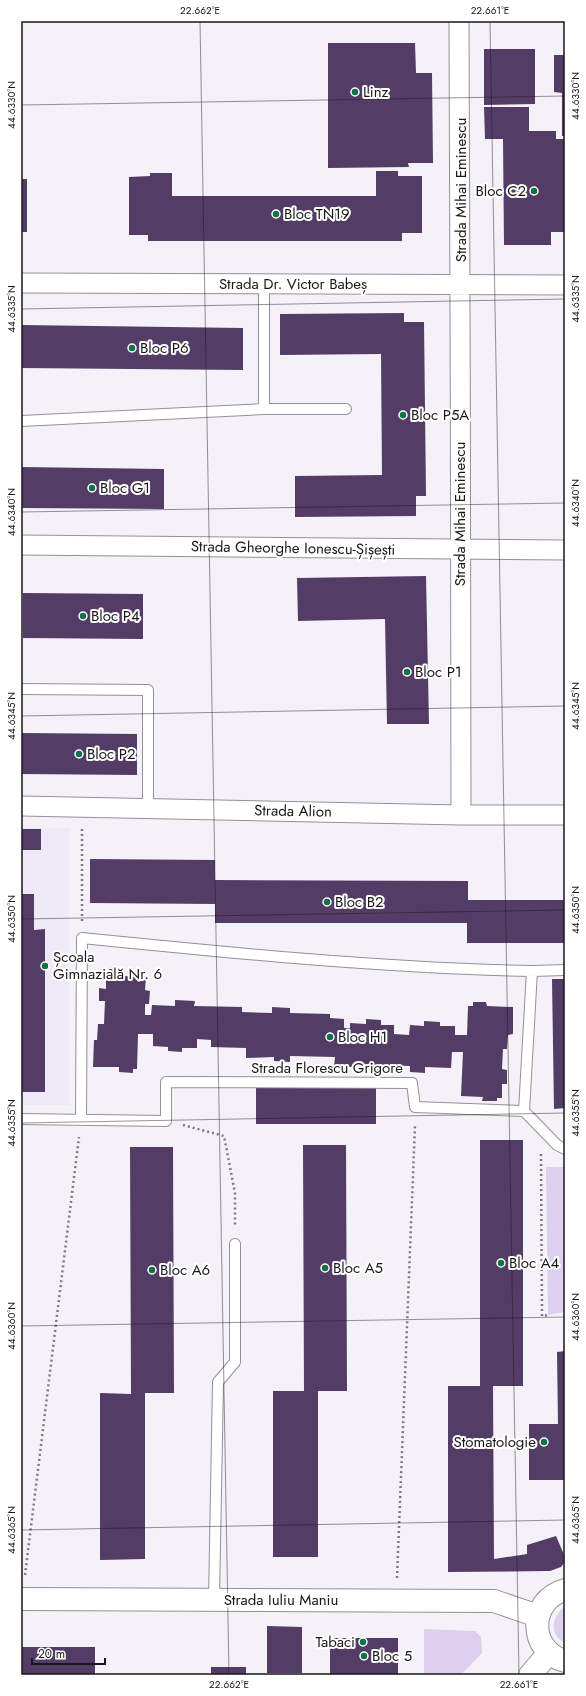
<svg xmlns="http://www.w3.org/2000/svg" width="586" height="1696" viewBox="0 0 586 1696" font-family="Jost,sans-serif">
<style>
.built{fill:#efe8f7}
.green{fill:#dfcfef}
.building{fill:#533c66}
.lines{fill:none;stroke-linecap:round;stroke-linejoin:round}
.lane-casing{stroke:#939097;stroke-width:12}
.street-casing{stroke:#939097;stroke-width:21}
.secondary-casing{stroke:#939097;stroke-width:24}
.primary-casing{stroke:#939097;stroke-width:24}
.path{stroke:#7c7a7e;stroke-width:2.5;stroke-dasharray:2 3;stroke-linecap:butt}
.lane{stroke:#fff;stroke-width:10}
.street{stroke:#fff;stroke-width:19}
.secondary{stroke:#fff;stroke-width:22}
.primary{stroke:#fff;stroke-width:22}
.ticks{fill:none;stroke:#181719;stroke-width:1;stroke-opacity:0.45}
.poi-dot{fill:#117147;stroke:#fff;stroke-width:1.5}
.labels{text-anchor:middle;stroke-width:4;stroke-linejoin:round;paint-order:stroke}
.poi-label{font-size:15px;fill:#181719;stroke:#fff;text-anchor:start}
.street-label{font-size:15px;fill:#181719;stroke:#fff}
.neatline{fill:none;stroke:#181719;stroke-width:1.5}
.ticks-label{font-size:10px;text-anchor:middle;fill:#181719}
</style>
<rect width="100%" height="100%" fill="#f5f1f8"/>
<path class="built" d="M21,828h48v277h-48z"/>
<path class="green" d="M546,1167h19v145l-17,3z
M565,1607v36c-16,-8 -14,-27 0,-36z
M424,1629l51,2 6,6 1,16 -21,22h-37z"/>
<path class="building" d="M328,43h87l1,30h16l1,90h-25l1,4 -81,1z
M484,49h51v55l-51,1z
M554,55h11v81h-3v-43l-8,-1z
M484,107h45v24h27v8h9v93h-14v13h-47l-1,-106h-18z
M376,171h22v5h24v57h-20v8h-254v-6h-19v-58l21,-1v-3h22v23h204z
M21,179h6v53h-6z
M404,313v9h20l2,174h-10v20l-121,1v-41l87,-1 -1,-121 -101,1v-41z
M21,325l222,3v42l-222,-2z
M21,467l143,2v40l-143,-1z
M426,576l3,148h-42l-2,-105 -87,2 -1,-43z
M23,593l120,1v45l-120,-1z
M21,733l116,1v41l-116,-1z
M21,829h20v21h-20z
M90,859l125,1v20l253,1v19h97v43h-98v-20h-252v-19l-125,-1z
M21,894h13v36l11,-1v163h-24z
M109,969l15,1v6l22,1 -1,13 5,1 -1,13h-4v11h6l1,-10 23,1v-6l20,1 -1,5 48,1v5l30,1v-6l18,1v5l40,1v4l14,1v9h6v-5l16,1v-5l15,1v5h13v9l15,1 1,-10 14,1v-5l16,1v4h15v9h12l1,-29h5v-4h13l1,4 26,1v27l-5,1 -1,14h-4l-1,20 5,1v14h-5v14h-5v3h-15l1,-4 -22,-1 2,-44h-11l-1,16 -26,-1v6l-15,-1v-6l-32,-1v5h-13v-5h-13v2h-18l1,-10 -45,-1v6l-16,-1v-4l-28,1v-10l-35,-1v-7l-14,-1v9h-15v4l-14,-1v-4l-15,-1v-12h-15l-1,35h-4v4l-14,-1v-5h-26l1,-27h3l1,-16h6l1,-23h-6v-13l7,1v-14h3z
M552,979h13v129l-11,1z
M376,1085v39h-120v-38z
M480,1140h43v246h-30l1,173 33,-5v-9l29,-9 9,21v5l-4,5 -11,4 -102,1v-186h32z
M303,1145h43l1,246h-29v166h-45v-166h31z
M130,1147h43l1,246h-29v166l-45,1v-167l31,1z
M565,1351v129h-36v-56h29l-1,-72z
M267,1626l35,1v46h-35z
M330,1638h68v37h-68z
M21,1647h74v28h-74z
M211,1667h35v8h-35z"/>
<g class="lines">
<g class="lane-casing">
<path id="lane" d="M264,409v-125
M21,421l243,-12h82
M21,689l127,1v118
M524,1111l33,34 8,4
M81,1118l1,-180c149,15 300,30 450,33
M21,1119l145,2v-39l246,1 3,24 109,4 8,-140 33,-1
M214,1600l4,-218 17,-20v-118"/>
</g>
<g class="street-casing">
<path id="street" d="M459,21c3,265 0,529 2,794
M21,283l544,2
M21,545l544,5
M21,806l440,9h104"/>
</g>
<g class="secondary-casing">
<path id="secondary" d="M21,1599l473,2 44,15"/>
</g>
<g class="primary-casing">
<path id="primary" d="M565,1590c-37,10 -37,61 0,71
M530,1675l19,-22"/>
</g>
<path class="path" d="M82,921v-93
M183,1125l41,11 11,57v34
M541,1154l1,162 6,-1
M25,1575l54,-438
M397,1578l18,-453"/>
<use href="#lane" class="lane"/>
<use href="#street" class="street"/>
<use href="#secondary" class="secondary"/>
<use href="#primary" class="primary"/>
</g>
<path class="ticks" d="M200,21l29,1654M490,21l29,1654M21,105l544,-9M21,309l544,-10M21,512l544,-9M21,716l544,-10M21,919l544,-9M21,1123l544,-10M21,1326l544,-9M21,1530l544,-10"/>
<g class="poi-dot">
<circle cx="355" cy="92" r="4"/>
<circle cx="534" cy="191" r="4"/>
<circle cx="276" cy="214" r="4"/>
<circle cx="132" cy="348" r="4"/>
<circle cx="403" cy="415" r="4"/>
<circle cx="92" cy="488" r="4"/>
<circle cx="83" cy="616" r="4"/>
<circle cx="407" cy="672" r="4"/>
<circle cx="79" cy="754" r="4"/>
<circle cx="327" cy="902" r="4"/>
<circle cx="45" cy="966" r="4"/>
<circle cx="330" cy="1037" r="4"/>
<circle cx="501" cy="1263" r="4"/>
<circle cx="325" cy="1268" r="4"/>
<circle cx="152" cy="1270" r="4"/>
<circle cx="544" cy="1442" r="4"/>
<circle cx="363" cy="1642" r="4"/>
<circle cx="364" cy="1656" r="4"/>
</g>
<g class="labels">
<g class="poi-label">
<text x="363" y="97">Linz</text>
<text x="526" y="196" text-anchor="end">Bloc C2</text>
<text x="284" y="219">Bloc TN19</text>
<text x="140" y="353">Bloc P6</text>
<text x="411" y="420">Bloc P5A</text>
<text x="100" y="493">Bloc G1</text>
<text x="91" y="621">Bloc P4</text>
<text x="415" y="677">Bloc P1</text>
<text x="87" y="759">Bloc P2</text>
<text x="335" y="907">Bloc B2</text>
<text x="53" y="962">Școala<tspan x="53" dy="17">Gimnazială Nr. 6</tspan></text>
<text x="338" y="1042">Bloc H1</text>
<text x="509" y="1268">Bloc A4</text>
<text x="333" y="1273">Bloc A5</text>
<text x="160" y="1275">Bloc A6</text>
<text x="536" y="1447" text-anchor="end">Stomatologie</text>
<text x="355" y="1647" text-anchor="end">Tabaci</text>
<text x="372" y="1661">Bloc 5</text>
</g>
<g class="street-label">
<text transform="translate(461 190) rotate(-90)" y="5">Strada Mihai Eminescu</text>
<text x="293" y="289">Strada Dr. Victor Babeș</text>
<text transform="translate(460 514) rotate(-90)" y="5">Strada Mihai Eminescu</text>
<text transform="translate(293 548) rotate(1)" y="5">Strada Gheorghe Ionescu-Șișești</text>
<text transform="translate(293 811) rotate(1)" y="5">Strada Alion</text>
<text x="327" y="1073">Strada Florescu Grigore</text>
<text x="281" y="1605">Strada Iuliu Maniu</text>
</g>
</g>
<rect width="586" height="1696" fill="none" stroke="#ffffff" stroke-width="44"/>
<path d="M32 1658v6h73v-6" fill="none" stroke="#181719" stroke-width="2"/>
<text x="38" y="1658" font-size="12" fill="#181719" stroke="#ffffff" stroke-width="3" paint-order="stroke">20 m</text>
<rect x="22" y="22" width="542" height="1652" class="neatline"/>
<g class="ticks-label">
<text x="200" y="14">22.662°E</text>
<text x="490" y="14">22.661°E</text>
<text transform="translate(575 96) rotate(-90)" y="4">44.6330°N</text>
<text transform="translate(11 105) rotate(-90)" y="4">44.6330°N</text>
<text transform="translate(575 299) rotate(-90)" y="4">44.6335°N</text>
<text transform="translate(11 309) rotate(-90)" y="4">44.6335°N</text>
<text transform="translate(575 503) rotate(-90)" y="4">44.6340°N</text>
<text transform="translate(11 512) rotate(-90)" y="4">44.6340°N</text>
<text transform="translate(575 706) rotate(-90)" y="4">44.6345°N</text>
<text transform="translate(11 716) rotate(-90)" y="4">44.6345°N</text>
<text transform="translate(575 910) rotate(-90)" y="4">44.6350°N</text>
<text transform="translate(11 919) rotate(-90)" y="4">44.6350°N</text>
<text transform="translate(575 1113) rotate(-90)" y="4">44.6355°N</text>
<text transform="translate(11 1123) rotate(-90)" y="4">44.6355°N</text>
<text transform="translate(575 1317) rotate(-90)" y="4">44.6360°N</text>
<text transform="translate(11 1326) rotate(-90)" y="4">44.6360°N</text>
<text transform="translate(575 1520) rotate(-90)" y="4">44.6365°N</text>
<text transform="translate(11 1530) rotate(-90)" y="4">44.6365°N</text>
<text x="229" y="1688">22.662°E</text>
<text x="519" y="1688">22.661°E</text>
</g>
</svg>
